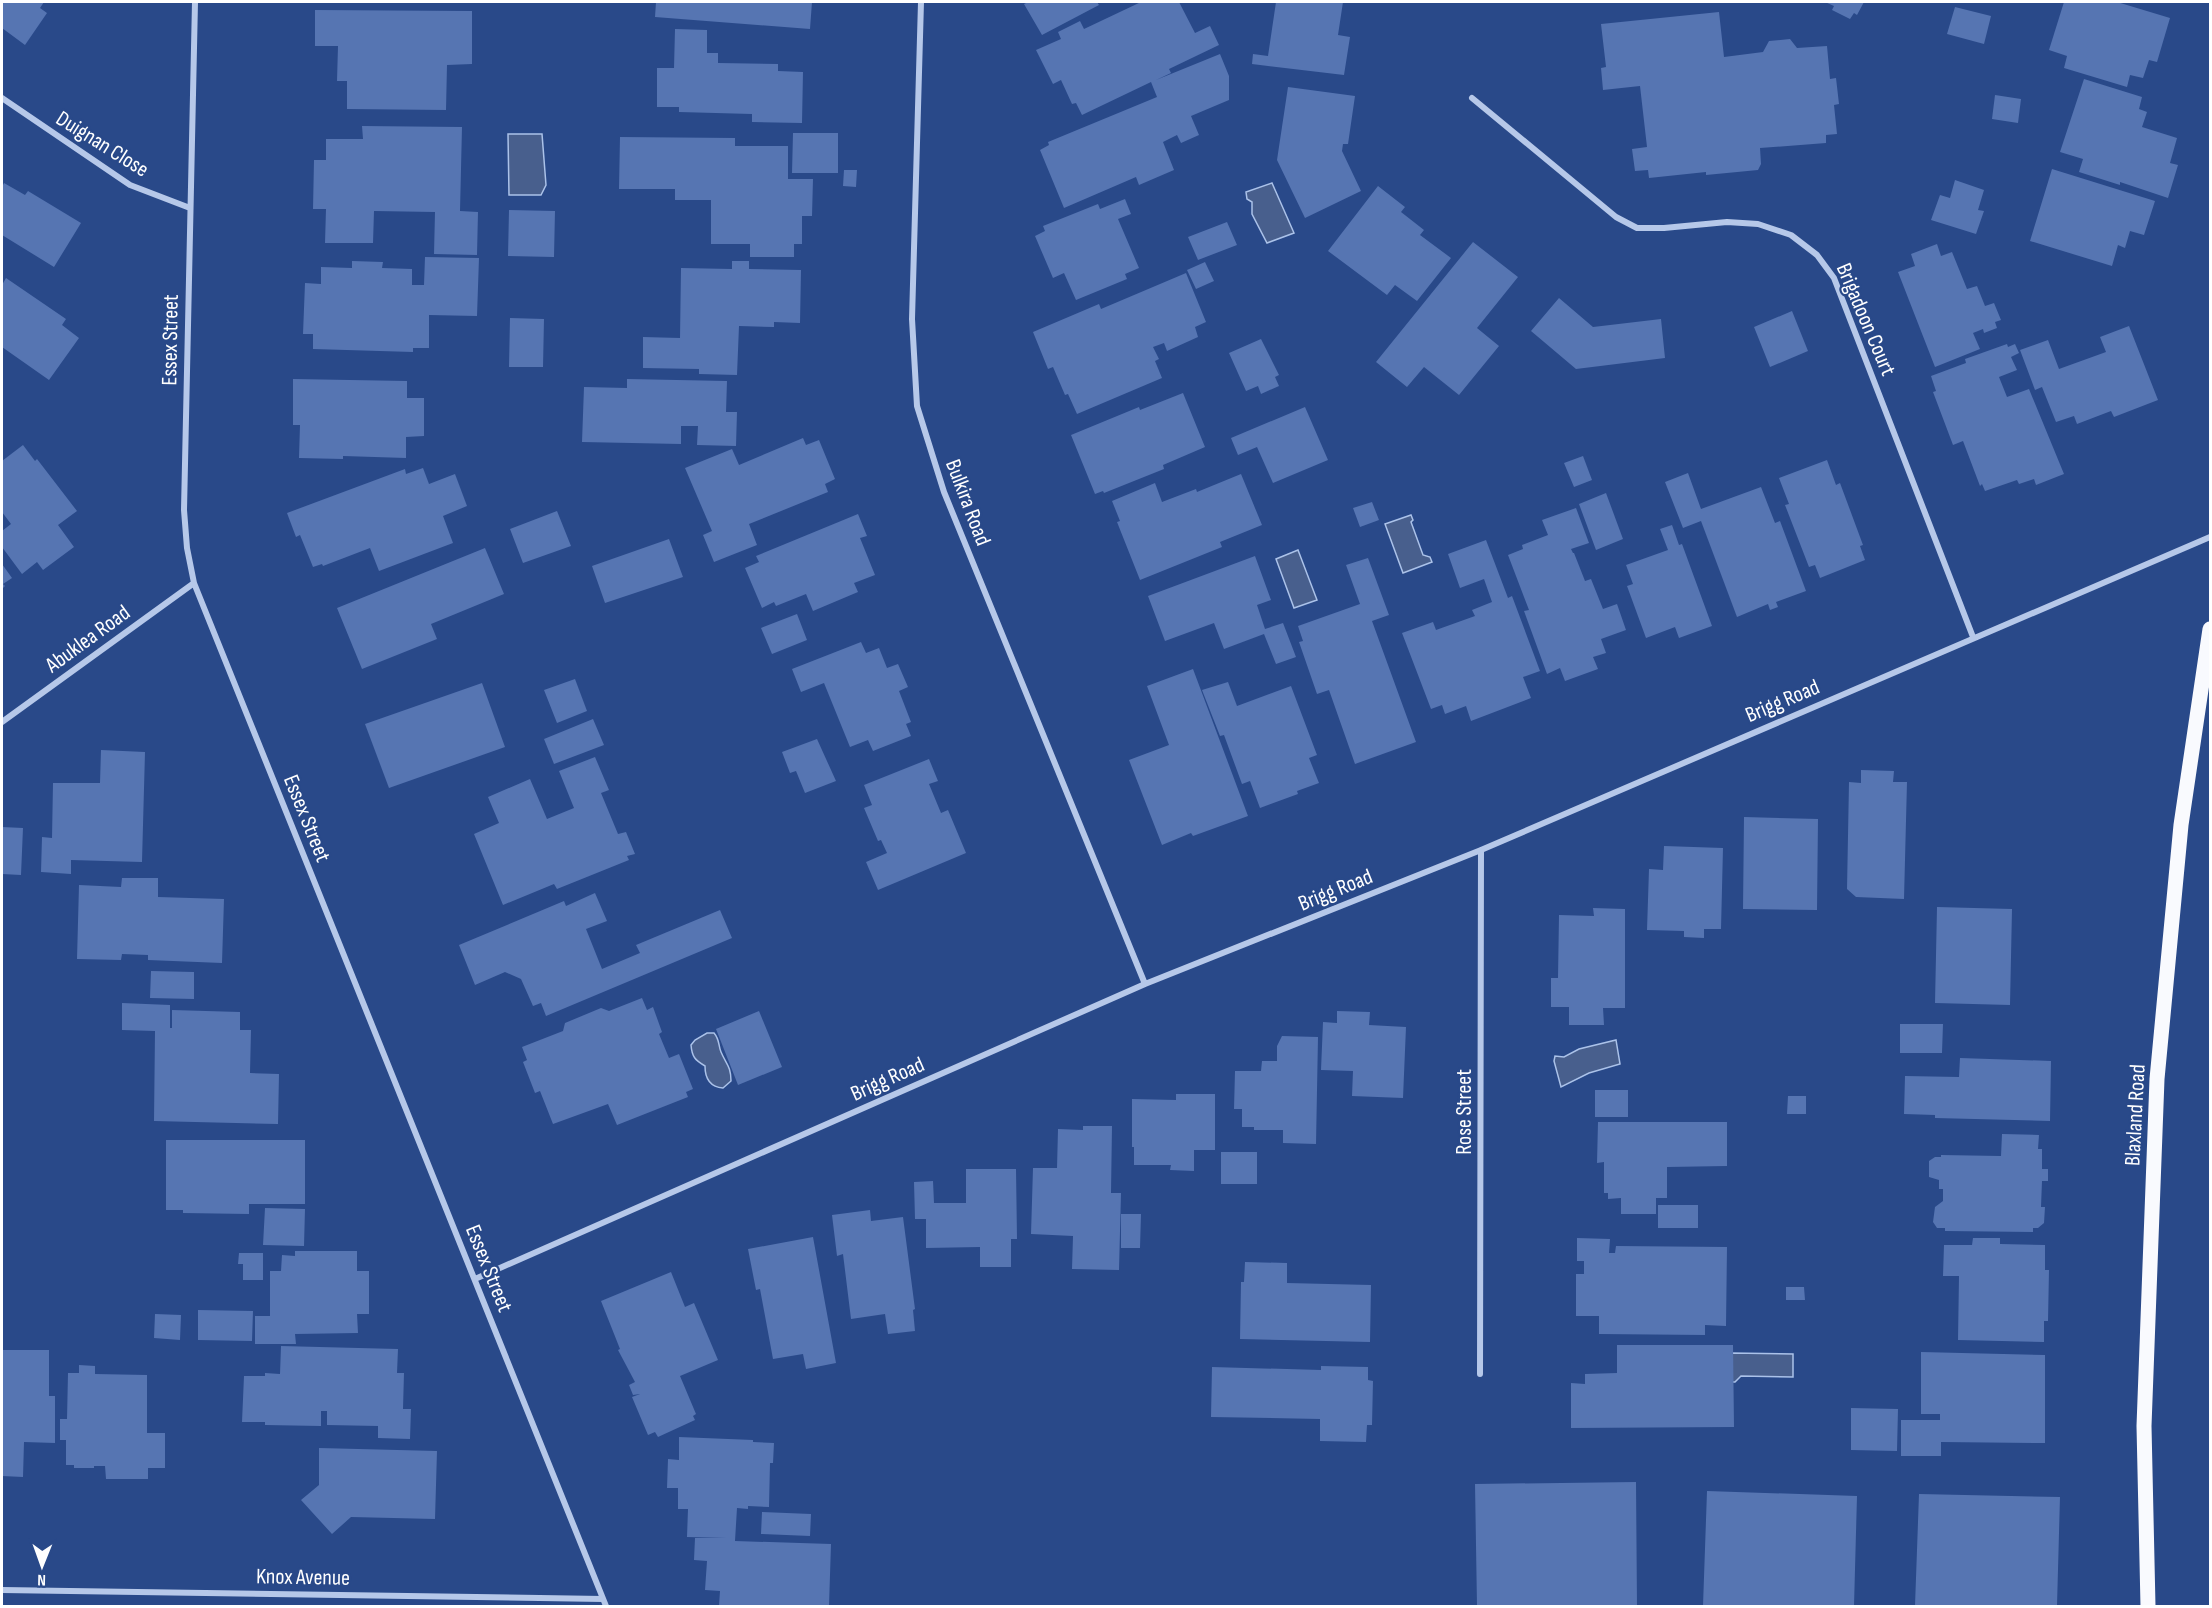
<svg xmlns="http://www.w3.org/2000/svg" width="2212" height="1608" viewBox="0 0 2212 1608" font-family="'Sofia Sans Condensed',sans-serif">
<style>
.water{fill:#485f8d;stroke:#abc2e9;stroke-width:1.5}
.building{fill:#5675b2}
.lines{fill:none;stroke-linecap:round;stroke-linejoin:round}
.minor{stroke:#b6c8e9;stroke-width:6}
.primary{stroke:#f9fafe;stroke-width:15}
.labels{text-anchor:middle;stroke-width:4.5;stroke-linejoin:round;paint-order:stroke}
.street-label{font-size:22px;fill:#fff;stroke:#294989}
</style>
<rect width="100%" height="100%" fill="#294989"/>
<path class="water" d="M508,134h34l4,51 -5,10h-32z
M1272,183l22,50 -27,10 -15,-29v-12l-5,-3 -1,-7z
M1411,515l2,5 -2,2 12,33 7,2 2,5 -29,11 -18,-49z
M1298,550l19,50 -23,8 -18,-49z
M707,1033h7c6,7 4,12 7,19 5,12 10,14 10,29l-8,7c-13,-1 -18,-9 -18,-22 -10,-6 -13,-9 -14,-21l4,-5z
M1616,1040l4,24 -31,9 -28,14 -7,-26 1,-5 9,1 15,-8z
M1731,1353l62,1v23l-52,-1 -6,6h-5z"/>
<path class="building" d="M2,2h42l-4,6 7,5 -22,32 -23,-17z
M656,2h156l-2,27 -155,-12z
M1028,2h69l2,3 -57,30 -18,-31z
M1141,2h38l16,31 15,-7 9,19 -50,24 2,4 -15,7 64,-26 9,22v24l-38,16 8,19 -18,8 -4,-8 -14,7 11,28 -35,15 -3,-8 -72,31 -24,-58 9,-5 -1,-3 109,-45 -6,-15 -69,33 -6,-12 -4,1 -11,-24 -8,4 -17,-34 25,-11 -3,-7 22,-11 4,8z
M1276,2h67l-5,33 12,2 -6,38 -92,-11 1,-10 15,2z
M1825,2h39l-7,13 -3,-2 -4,6 -18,-9 2,-4z
M2064,2h53l53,16 -13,44 -8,-2 -6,18 -13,-3 -3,12 -63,-19 3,-12 -18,-6z
M1955,7l36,9 -7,28 -37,-10z
M315,10l157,1v53l-25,1 -1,45 -99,-1v-28h-10l1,-35h-23z
M1719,12l5,45 39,-5 6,-11 21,-2 7,9 30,-2 3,33 6,-1 3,26 -5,1 3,29 -11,1v8l-66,5 1,16 -3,6 -52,5v-3l-57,6 -1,-8 -13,1 -3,-22 15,-2 -7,-61 -37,4 -2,-22 5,-1 -5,-43z
M675,29l32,1v23h11v10l60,1v7l25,1 -1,51 -50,-1v-8l-73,-2v-5h-22v-39h17z
M2084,79l58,18 -3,12 8,3 -5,15 35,11 -7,25 8,2 -10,33 -48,-16v3l-41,-13 4,-13 -23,-7z
M1288,87l67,9 -7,48h-5l-1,7 19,40 -56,27 -28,-58z
M1995,95l26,4 -3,24 -26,-4z
M362,126l100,1 -2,84 18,1 -1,43 -43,-1 1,-42 -61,-1 -1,32h-48l1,-34h-13l1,-49h12v-21h37z
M793,133h45v40h-46z
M620,137l115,1v8h53v33h25l-1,37h-10v28h-8v13h-44v-13h-39v-44h-36v-11h-56z
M2052,169l103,32 -11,34 -14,-4 -5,17 -7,-3 -6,21 -82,-25z
M844,170h13l-1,17 -13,-1z
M1955,180l29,10 -6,20 6,1 -8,23 -45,-14 9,-25 10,3z
M4,183l21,12 3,-4 53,32 -27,44 -52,-32v-48z
M1378,186l27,21 -4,5 23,18 -4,5 31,23 -34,43 -22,-16 -8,10 -59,-44z
M1125,199l6,15 -13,5 21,49 -14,6 2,5 -51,21 -12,-27 -11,5 -18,-42 10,-5 -2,-5 55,-22 2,5z
M509,210l46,1 -1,46 -46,-1z
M1227,222l10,23 -39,15 -10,-23z
M1473,242l45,35 -41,51 22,18 -40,49 -35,-28 -17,20 -31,-25z
M1937,244l4,12 11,-4 15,37 10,-3 8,20 9,-3 7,17 -6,2 2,6 -13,5 -1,-4 -10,4 7,16 -45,18 -37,-95 17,-6 -4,-12z
M425,257l54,1 -2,58 -48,-1v33h-16v4l-100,-3v-15h-10l2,-51 16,1v-17l31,1v-7l31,1 -1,6 30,1v16h12z
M732,261h17v8l52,1 -1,53 -26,-1v5l-35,-1 -2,49 -38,-1v-5l-56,-1v-31l37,1 1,-70 51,1z
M1205,262l9,19 -18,8 -9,-19z
M1186,273l20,49 -11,5 3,10 -31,14 -3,-8 -11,4 6,12 -4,2 7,17 -85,36 -9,-20 -3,1 -12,-28 -5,2 -15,-37 66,-28 2,5z
M6,278l60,41 -4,6 17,13 -30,42 -47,-33v-62z
M1559,298l34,29 68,-8 4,39 -89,11 -45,-38z
M1792,311l16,40 -38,16 -16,-40z
M510,318l34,1 -1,48h-34z
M2129,326l29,74 -44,17 -3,-6 -34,13 -3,-8 -18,6 -14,-35 -7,3 -15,-40 28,-10 11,29 47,-17 -6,-15z
M1261,339l18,36 -4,2 4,9 -18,8 -3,-8 -12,5 -17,-38z
M2007,344l1,3 7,-3 4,9 -8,4 6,13 -18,7 8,20 22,-8 35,85 -28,11 -2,-6 -15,5 -2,-4 -32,11 -3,-7 -2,2 -17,-45 -10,4 -20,-53 3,-1 -5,-15 35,-13 -1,-4z
M293,379l114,2v17h17v38l-18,1v21l-63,-2v3l-44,-1 1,-33h-7z
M627,379l100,2 -1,31h11l-1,34 -39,-1 1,-19h-17v18l-99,-2 2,-55 43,1z
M1183,393l22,54 -42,18 1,4 -60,24 -1,-2 -8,3 -24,-59 68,-28 1,3z
M1305,407l23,53 -55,23 -16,-36 -19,8 -7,-17z
M803,438l3,7 13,-5 16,39 -10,5 3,8 -79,32 8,21 -43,17 -11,-27 9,-4 -27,-63 47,-19 7,16z
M23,445l12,16 2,-2 40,52 -19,14 16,22 -31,23 -6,-8 -15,12 -20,-27v-16l9,-7 -9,-12v-51z
M1583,456l9,24 -18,7 -10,-24z
M1827,460l9,25 4,-2 23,62 -3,1 5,14 -45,18 -5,-13 -6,2 -24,-62 4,-1 -10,-26z
M423,468l6,16 26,-10 12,32 -24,10 10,27 -74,28 -9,-23 -47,18 -1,-2 -9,3 -13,-32 -4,2 -9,-24 118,-44 1,5z
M1688,473l13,36 60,-22 14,36 5,-2 26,70 -30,11 2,5 -8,3 -2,-6 -31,13 -36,-96 -18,7 -18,-46z
M1241,474l21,51 -42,17 2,5 -82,33 -23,-58 3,-1 -8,-20 43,-18 7,19 34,-13 1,3z
M1606,493l17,46 -27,11 -17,-46z
M1372,502l7,18 -19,7 -7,-19z
M1576,508l13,35 -18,6 2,4h1l11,28 6,-2 12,30 14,-5 9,26 -25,9 5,14 -13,4 5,12 -33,12 -5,-13 -13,6 -23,-63 5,-1 -21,-55 15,-6 -1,-4 26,-10 -6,-15z
M557,511l14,35 -48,17 -13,-34z
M858,514l9,22 -7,2 15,37 -21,8 4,9 -45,19 -7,-17 -30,12 -2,-4 -12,6 -17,-40 14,-6 -3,-6z
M1672,525l7,20 3,-1 30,82 -33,12 -4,-11 -29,11 -19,-52 6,-2 -7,-19 42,-15 -8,-21z
M669,539l14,38 -78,26 -13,-37z
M1486,540l22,58 4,-2 28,75 -17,6 8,21 -60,23 -5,-15 -21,8 -3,-9 -11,4 -29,-76 31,-11 3,8 39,-14 -3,-6 20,-8 -8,-23 -24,9 -12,-34z
M485,548l19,46 -73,30 6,15 -75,30 -25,-61z
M1255,556l16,44 -14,5 8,24 18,-6 13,34 -20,7 -12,-30 -40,15 -10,-26 -49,18 -17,-45z
M1368,558l21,57 -17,6 44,121 -61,22 -26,-74 -12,4 -18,-52 4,-1 -5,-15 62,-22 -14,-39z
M2,564l10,14 -9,6 2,2 -3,3z
M797,614l10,26 -35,14 -11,-26z
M861,642l5,11 13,-5 8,20 11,-4 10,23 -9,4 12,31 -5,2 5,12 -38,15 -5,-11 -18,7 -26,-64 -23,9 -9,-23z
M1193,669l55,147 -55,20 -2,-3 -29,12 -33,-85 40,-15 -22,-59z
M575,679l12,32 -30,12 -13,-33z
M1228,682l9,24 54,-20 26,69 -8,3 10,25 -22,8 1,3 -38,14 -10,-27 -8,3 -18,-49 -4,1 -18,-46z
M482,683l23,64 -116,41 -24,-64z
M593,719l11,26 -50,19 -10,-25z
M817,739l19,42 -31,12 -9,-22 -6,2 -8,-21z
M101,750l44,2 -3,110 -71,-2v14l-30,-2 1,-35 10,1 1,-55h47z
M595,757l14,33 -8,3 17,41 8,-2 9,22 -8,2 2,4 -72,29 -3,-5 -51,21 -29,-71 25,-11 -11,-26 42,-18 17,40 27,-11 -15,-37z
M929,759l9,22 -9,3 12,29 7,-3 18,43 -88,37 -12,-28 21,-9 -6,-13 -3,1 -14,-33 8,-3 -8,-20z
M1861,770l33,1 -1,11h14l-3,117 -48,-2 -9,-8 2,-107 12,1z
M1744,817l74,2 -1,91 -74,-1z
M2,827l21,1 -2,47 -19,-1z
M1664,846l59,2 -2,81h-17v9l-20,-1v-6l-37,-1 2,-61 14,1z
M122,878h36v19l66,2 -2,64 -74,-3v-5l-26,-1 -1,6 -44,-1 2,-74 42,2z
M595,893l12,28 -21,8 16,40 38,-16 -4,-8 84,-35 12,28 -186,78 -5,-13 -8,3 -12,-27 -16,-7 -30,13 -16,-40 105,-44 2,5z
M1937,907l75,2 -2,96 -75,-2z
M1593,908l32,1v99h-22l1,17h-35v-18h-18v-29h7l1,-63 35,1z
M151,971l43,1v27l-44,-1z
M642,998l5,12 6,-3 9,25 -3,2 10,24 10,-4 14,35 -7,3 2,5 -71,28 -9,-21 -55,20 -13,-33 -5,2 -12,-31 4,-2 -5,-13 41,-16 2,-8 36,-15 8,3z
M122,1003l48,2v23h2v-18l68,2v18h11l-1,43 29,1 -1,50 -124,-3 1,-90 -33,-1z
M759,1011l23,56 -44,18 -22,-56z
M1337,1011l33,1 -1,13 37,2 -3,71 -51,-2 1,-25 -32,-1 2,-48 14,1z
M1900,1024h43l-1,29h-42z
M1282,1036l36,1 -2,107 -33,-1v-13h-29v-3h-12v-18h-8l1,-38h26l1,-10h15v-15z
M1960,1058l91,3 -1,60 -115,-3v-3l-31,-1 1,-38 54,1z
M1595,1090h33v27h-33z
M1176,1094h39v56h-21v21l-24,-1 1,-5h-37v-18h-2v-48l44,1z
M1788,1096h18v18h-19z
M1598,1122h129v44l-60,1v31h-11v16h-35v-16l-13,1v-6h-4v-31l-7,1z
M1083,1126h29l-1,67h10l-2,77 -47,-1 1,-33 -42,-2 2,-66h24l1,-39 25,1z
M2002,1134l37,1 -1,14h4v20h6v12h-6l-1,26h4l-1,16 -6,5h-5v4l-88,-1v-3h-8l-4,-6 2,-15 8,-6v-12h-4v-9l-10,-3v-16l6,-4h6v-2l60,1z
M166,1140h139v64h-56v10l-66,-1v-3h-17z
M1221,1152h36v32h-36z
M966,1169h50l1,70h-6v28h-31v-20l-54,1v-29h-11l-1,-37 19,-1 1,22h32z
M1658,1205h40v23h-40z
M265,1208l40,1 -1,37 -41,-1z
M870,1210l1,11 32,-4 12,92 -2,1 2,21 -27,3 -3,-20 -34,5 -8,-65 -6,2 -5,-41z
M1121,1214h20l-1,34h-19z
M813,1237l23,126 -30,6 -3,-15 -30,5 -13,-70 -4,1 -8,-41z
M1577,1238l33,1 -1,14h6l1,-7 111,1 -1,79 -21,-1v10l-106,-1v-18h-23v-42h8v-13h-7z
M1973,1238h27v6l45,1v25h4l-1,51h-4v21l-86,-2 1,-64h-16l1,-31h28z
M295,1251h62v20h12v43h-12l1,19 -63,1 1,10h-41v-28h15v-45h11l1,-16 13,1z
M239,1253h24v27h-20v-16h-5z
M1245,1262l42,1v20l84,2 -1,57 -130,-3 1,-57h3z
M671,1272l14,35 9,-4 24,57 -38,16 16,38 -3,2 2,4 -37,17 -3,-5 -7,3 -16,-38 8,-3 -7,1 -4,-10 6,-3 -17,-32 2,-1 -19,-48z
M1786,1287h18l1,13h-19z
M198,1310l55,1 -1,30 -54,-1z
M155,1314l26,1 -1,25 -26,-2z
M1617,1345h116l1,82 -163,1v-45l14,1v-10l32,-1z
M281,1346l117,3 -1,24h7l-1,36h8l-1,30 -32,-1v-12l-51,-1v-14h-6v15l-56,-1v-3h-23l2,-46h21v-3l15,1z
M2,1350h47v46h6v47l-31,-1 -1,35 -21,-1z
M1921,1352l124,3v88l-104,-1v14h-40v-36h39v-6h-19z
M79,1365l16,1v8l52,1v58h18v35h-17v11h-42l-1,-13h-11v2h-20v-3h-8v-25h-6v-21h7l1,-46h11z
M1321,1366l47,1v13l5,1 -1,44h-5l-1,17 -46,-1v-22l-109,-2 1,-50 109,3z
M1851,1408l47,1 -1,42 -46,-1z
M679,1437l74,3v2l21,1 -1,20h-3l-1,44 -21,-1v3l-11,-1 -2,33 96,3 -2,62h-110l1,-15 -15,-1 2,-29 -13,-1 1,-22h31l-39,-1 1,-28h-10v-21h-11l1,-29 11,1z
M319,1448l118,3 -2,68 -84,-2 -19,17 -31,-34 18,-15z
M1636,1482l1,124h-160l-2,-122z
M1707,1491l150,5 -3,110h-151z
M1919,1494l141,3 -3,109h-142z
M762,1512l49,2 -1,22 -49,-2z"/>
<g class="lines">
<path class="minor" d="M195,2l-11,508 3,38 7,35 412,1023
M921,2l-9,317 5,87 27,86 201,492
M2,98l128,87 60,23
M1472,98l144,119 21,11h27l63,-6 31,2 33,11 26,20 17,23 139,359
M2,722l192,-139
M475,1279l670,-295 336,-134 729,-313
M1480,1374l1,-524
M2,1590l601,9"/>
<path class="primary" d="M2148,1606l-4,-180 13,-347 24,-254 29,-196"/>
</g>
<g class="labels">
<g class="street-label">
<text transform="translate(103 143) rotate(32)" y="8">Duignan Close</text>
<text transform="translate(1867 319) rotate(67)" y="8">Brigadoon Court</text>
<text transform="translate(169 340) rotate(-89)" y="8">Essex Street</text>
<text transform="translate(969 502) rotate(69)" y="8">Bulkira Road</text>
<text transform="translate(87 638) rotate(-36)" y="8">Abuklea Road</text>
<text transform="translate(1782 700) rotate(-23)" y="8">Brigg Road</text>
<text transform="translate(308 818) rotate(68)" y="8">Essex Street</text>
<text transform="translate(1335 889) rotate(-22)" y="8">Brigg Road</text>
<text transform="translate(887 1078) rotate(-24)" y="8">Brigg Road</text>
<text transform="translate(1463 1112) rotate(-90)" y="8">Rose Street</text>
<text transform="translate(2134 1115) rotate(-87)" y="8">Blaxland Road</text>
<text transform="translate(490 1268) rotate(68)" y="8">Essex Street</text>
<text transform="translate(303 1576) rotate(1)" y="8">Knox Avenue</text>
</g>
</g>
<rect width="2212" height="1608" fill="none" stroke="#ffffff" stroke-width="6"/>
<g transform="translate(42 1566) rotate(181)" stroke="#294989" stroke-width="4.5" paint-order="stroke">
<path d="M0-4.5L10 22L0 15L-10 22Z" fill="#ffffff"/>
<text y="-9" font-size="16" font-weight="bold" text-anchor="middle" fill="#ffffff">N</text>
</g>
</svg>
